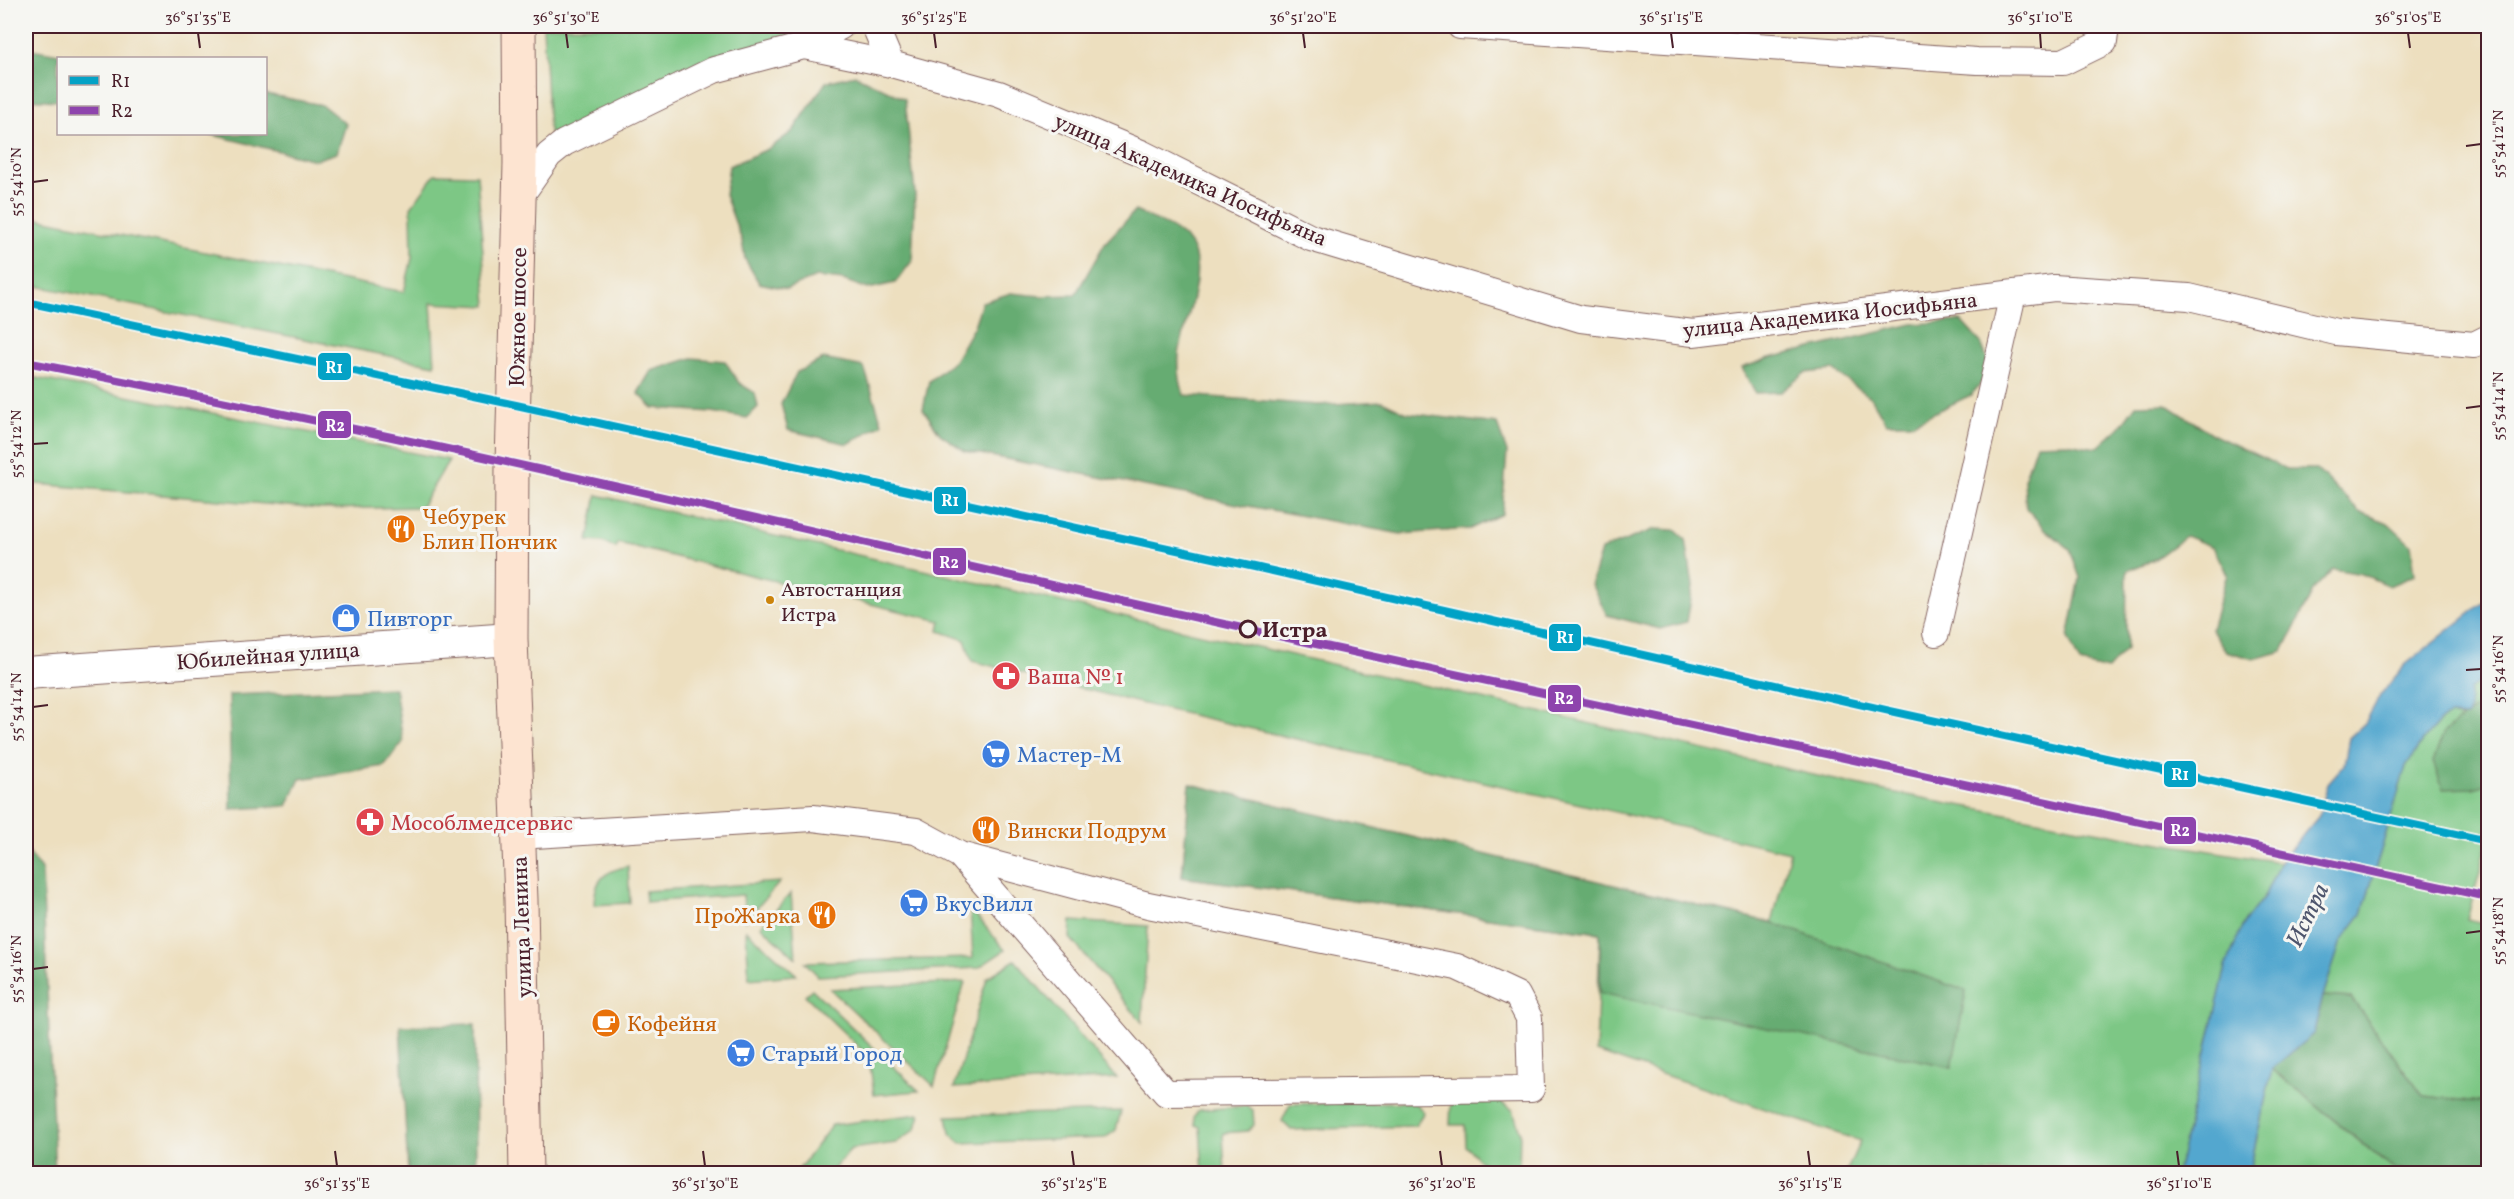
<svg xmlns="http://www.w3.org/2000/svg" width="2514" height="1199" viewBox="0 0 2514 1199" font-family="Vollkorn,serif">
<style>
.green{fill:#7dc785;stroke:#647358;stroke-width:1.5}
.forest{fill:#66ac72;stroke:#58664e;stroke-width:1.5}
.water{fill:#53a7cf;stroke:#4e637d;stroke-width:1.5}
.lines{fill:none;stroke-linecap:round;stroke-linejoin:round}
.minor-casing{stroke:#83625f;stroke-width:28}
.tertiary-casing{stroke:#83625f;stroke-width:34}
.secondary-casing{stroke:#83625f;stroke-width:35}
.minor{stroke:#fff;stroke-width:26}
.tertiary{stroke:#fff;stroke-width:32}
.secondary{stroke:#fde4d1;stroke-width:33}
.rail-1-casing{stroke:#f6f6f2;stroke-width:12}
.rail-2-casing{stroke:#f6f6f2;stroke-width:12}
.rail-1{stroke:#04a2c6;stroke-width:8}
.rail-2{stroke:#8e44ad;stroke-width:8}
.ticks{fill:none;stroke:#4a1f2b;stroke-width:2}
.bus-dot{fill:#cc840b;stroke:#f6f6f2;stroke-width:2}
.stop-dot{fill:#f6f6f2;stroke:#4a1f2b;stroke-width:3}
.labels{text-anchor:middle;stroke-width:6;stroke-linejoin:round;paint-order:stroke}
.bus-label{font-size:20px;fill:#4a1f2b;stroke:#f6f6f2;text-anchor:start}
.street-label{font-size:22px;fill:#4a1f2b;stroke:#f6f6f2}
.food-label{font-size:22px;fill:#c56008;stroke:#f6f6f2;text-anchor:start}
.shop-label{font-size:22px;fill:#366cbe;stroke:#f6f6f2;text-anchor:start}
.stop-label{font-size:22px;font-weight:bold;fill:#4a1f2b;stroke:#f6f6f2;text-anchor:start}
.health-label{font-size:22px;fill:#be3a42;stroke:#f6f6f2;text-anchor:start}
.water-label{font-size:24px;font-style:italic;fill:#4e556d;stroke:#f6f6f2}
.line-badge{stroke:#f6f6f2;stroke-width:2}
.badge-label{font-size:16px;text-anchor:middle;font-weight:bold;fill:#fff}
.neatline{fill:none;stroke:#4a1f2b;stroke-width:2}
.ticks-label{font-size:15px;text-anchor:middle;fill:#4a1f2b}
</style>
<rect width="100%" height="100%" fill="#f6f6f2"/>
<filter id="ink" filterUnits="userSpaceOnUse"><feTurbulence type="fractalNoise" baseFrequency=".0167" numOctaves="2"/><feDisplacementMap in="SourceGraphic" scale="12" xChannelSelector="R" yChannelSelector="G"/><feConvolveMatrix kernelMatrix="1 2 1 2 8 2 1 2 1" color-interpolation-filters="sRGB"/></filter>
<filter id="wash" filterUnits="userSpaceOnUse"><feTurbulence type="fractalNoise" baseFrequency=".008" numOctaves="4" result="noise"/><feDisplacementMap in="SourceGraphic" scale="24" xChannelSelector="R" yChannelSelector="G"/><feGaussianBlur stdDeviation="1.35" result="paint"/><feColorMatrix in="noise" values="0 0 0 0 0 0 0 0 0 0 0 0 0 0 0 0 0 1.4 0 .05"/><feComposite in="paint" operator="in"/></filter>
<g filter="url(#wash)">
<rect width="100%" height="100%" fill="#eddfbf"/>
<path class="green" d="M543,26h275l-23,12 -98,24 -85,57 -32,15 -31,-1z
M435,174l42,1 10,131 -56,-3 4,62 -409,-81v-68l378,76 8,-34 -1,-51z
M26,376l423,84 -28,47 -99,2 -296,-26z
M597,495l1273,293 278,53 132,21 -15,33 -22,29 -17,43 -49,206h-331l14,-32 -264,-89 4,-119 -418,-56 8,-93 582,139 18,-71 -638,-146 -180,-45 -7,-21 -26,-9 2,-10 -323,-78 -2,5 -14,-6 -14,-1z
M2488,673v169l-21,77 21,5v179l-65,-7 -72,-98 -28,-2 18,-55 21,-27 44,-148 17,-26 18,-20 8,-4 11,2 9,-7 1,-21z
M628,866l2,37 -36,2c0,-25 10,-34 34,-39z
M780,882l-35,39 -2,-26 -97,7 -1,-11z
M791,893l5,65 -35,-32z
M970,908l35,42 -27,18 -160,8 -13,-14 168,-4z
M1071,921l77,5 -6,96 -72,-84z
M746,930l51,45 -48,4z
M1015,960l102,118 -163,10 33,-110z
M965,982l-31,104 -104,-97z
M812,989l107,102 -45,4 -5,-38 -64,-62z
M2272,1069l121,100 53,4 -197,1z
M1498,1101l15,9 7,22 -1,41h-28l-25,-27 -1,-21h-15l1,-23z
M1414,1102l10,10 -9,14 -124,4 -9,-9 8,-17z
M1247,1106l6,4 1,15 -6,6 -25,2 2,40h-22l-3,-46 -5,-2 -1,-9 5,-6z
M1121,1111l-5,19 -11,8 -144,5 -11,-10 -3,-17z
M920,1114l-4,15 -20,14 -45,6 -21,24h-34l36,-48z"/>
<path class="forest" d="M26,48l55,10h-23v43l-32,-2z
M855,75l50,24 10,95 -3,67 -17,22 -27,6 -25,-9 -27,-3 -29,12 -28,-6 -14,-24 -3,-18 -17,-46 4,-29 41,-18 23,-17 33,-49z
M266,94l56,11 24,19 -9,29 -22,7 -106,-26h57z
M1135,211c17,8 39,15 52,29 24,25 -4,84 -8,115 -1,13 1,28 5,40l134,10 64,-4 25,12 90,11 10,28 -5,62 -32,15 -69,5 -169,-31 -267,-52 -25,-17 -17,-25 6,-28 25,-20 20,-35 8,-24 29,-9 30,3 34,-1 30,-52z
M1961,321l20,22 11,28 -21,24 -58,28h-27l-14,-24 -39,-29 -28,3 -24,19 -26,1 -13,-25 28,-10 143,-34z
M692,358l33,3 14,22 16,10 3,14 -11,11 -35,-6 -59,-4 -15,-15 13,-22z
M823,359l41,8 18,57 -34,20 -60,-14 -7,-26 16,-32z
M2166,404l46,30 74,35h30l44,43 28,11 23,21 4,31 -26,11 -27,-12 -29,-5 -19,20 -31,62 -29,8 -28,-8 -15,-22 16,-55 -14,-27 -27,-11 -31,23 -28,12 -1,78 -19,21 -27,-7 -12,-25 12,-60 -10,-29 -24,-19 -20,-22 -2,-28 12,-36 31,-1 30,5 22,-20 17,-23z
M1655,529l20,1 11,10 7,46 -6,36 -27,7 -53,-14 -16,-31 10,-34z
M2488,687v97l-15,4 -30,1 -10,-27 11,-30 34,-25z
M395,688l8,54 -19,24 -84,13 -13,27 -56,3 -2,-114z
M1190,784l583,139 193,68 -14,76 -352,-74v-60l-418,-56z
M26,849l16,22 13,302h-29z
M2323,996l28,2 72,98 65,7v70h-42l-52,-4 -122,-100 42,-36z
M475,1024l1,149h-68l-8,-147z"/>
<path class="water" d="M2488,599v74l-18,17 -1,21 -2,6 -18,-1 -8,4 -18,20 -17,26 -44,148 -21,27 -18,55 -9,37 -42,36 -23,104h-72l49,-206 17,-43 22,-29 15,-33 39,-46 9,-33 16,-18 5,-27 16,-15 16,-29 24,-29z"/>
</g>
<g filter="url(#ink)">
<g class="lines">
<g class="minor-casing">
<path id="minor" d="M875,26l16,38
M1460,26l517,35 86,1 41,-20 2,-16
M804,46l37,-20
M519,198l30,-43 15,-12 150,-73 90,-24 87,18 108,30 142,59 170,85 270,81 112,14 361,-45 135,9 147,35 138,13 14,-7
M1936,633l77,-339
M518,836l295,-18 103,13 44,24 206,238 365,-4 -2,-71 -12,-23 -60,-28 -309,-62 -188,-50"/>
</g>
<g class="tertiary-casing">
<path id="tertiary" d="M26,673l485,-34"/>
</g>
<g class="secondary-casing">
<path id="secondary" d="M519,26l1,138 -8,299 -1,176 10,261 5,274"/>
</g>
<use href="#minor" class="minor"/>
<use href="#tertiary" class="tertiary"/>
<use href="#secondary" class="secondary"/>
<g class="rail-1-casing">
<path id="rail-1" d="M26,302l490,103 743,163 631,143 598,130"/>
</g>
<g class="rail-2-casing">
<path id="rail-2" d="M26,362c410,79 817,177 1225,268 412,91 825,177 1237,267"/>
</g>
<use href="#rail-1" class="rail-1"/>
<use href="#rail-2" class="rail-2"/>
</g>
</g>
<path class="ticks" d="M198,33l2,15M566,33l2,15M934,33l2,15M1303,33l2,15M1671,33l2,15M2040,33l1,15M2408,33l2,15M2466,146l15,-2M33,182l15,-2M2466,408l15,-2M33,444l15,-1M2466,670l15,-1M33,707l15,-2M2466,933l15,-2M33,969l15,-2M335,1151l2,15M703,1151l2,15M1072,1151l2,15M1440,1151l2,15M1808,1151l2,15M2177,1151l2,15"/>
<defs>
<g id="restaurant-disc" transform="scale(1.5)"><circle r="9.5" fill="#e8710a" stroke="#f6f6f2"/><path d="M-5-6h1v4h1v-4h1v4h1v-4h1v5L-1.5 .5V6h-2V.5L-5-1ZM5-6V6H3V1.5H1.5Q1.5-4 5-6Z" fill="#fff"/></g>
<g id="shop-disc" transform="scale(1.5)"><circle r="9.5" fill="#3f7fe0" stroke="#f6f6f2"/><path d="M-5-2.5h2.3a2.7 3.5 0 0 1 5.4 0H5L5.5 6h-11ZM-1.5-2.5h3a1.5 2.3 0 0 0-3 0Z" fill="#fff"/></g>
<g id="pharmacy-disc" transform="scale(1.5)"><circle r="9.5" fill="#e0444e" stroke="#f6f6f2"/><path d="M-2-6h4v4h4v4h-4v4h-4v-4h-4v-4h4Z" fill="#fff"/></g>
<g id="supermarket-disc" transform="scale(1.5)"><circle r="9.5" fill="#3f7fe0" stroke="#f6f6f2"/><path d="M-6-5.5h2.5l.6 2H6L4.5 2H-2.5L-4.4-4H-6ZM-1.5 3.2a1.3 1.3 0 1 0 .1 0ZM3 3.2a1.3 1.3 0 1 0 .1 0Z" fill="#fff"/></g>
<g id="cafe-disc" transform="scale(1.5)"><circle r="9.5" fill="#e8710a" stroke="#f6f6f2"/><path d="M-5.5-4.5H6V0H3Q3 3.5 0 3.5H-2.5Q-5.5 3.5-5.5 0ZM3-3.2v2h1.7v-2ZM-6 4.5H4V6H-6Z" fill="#fff"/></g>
</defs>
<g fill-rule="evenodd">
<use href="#restaurant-disc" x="401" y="529"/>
<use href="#shop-disc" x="346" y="618"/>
<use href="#pharmacy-disc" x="1006" y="676"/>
<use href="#supermarket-disc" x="996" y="754"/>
<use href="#pharmacy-disc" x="370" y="822"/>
<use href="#restaurant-disc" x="986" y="830"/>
<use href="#supermarket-disc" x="914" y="903"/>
<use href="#restaurant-disc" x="822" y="915"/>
<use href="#cafe-disc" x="606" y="1023"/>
<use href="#supermarket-disc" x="741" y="1053"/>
</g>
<circle class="bus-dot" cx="770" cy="600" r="5"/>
<circle class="stop-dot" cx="1248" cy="629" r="8"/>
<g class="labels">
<g class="bus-label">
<text x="781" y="596">Автостанция<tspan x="781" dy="25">Истра</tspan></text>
</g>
<g class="street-label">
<text transform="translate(1191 179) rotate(24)" y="8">улица Академика Иосифьяна</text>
<text transform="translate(1830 314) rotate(-6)" y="8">улица Академика Иосифьяна</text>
<text transform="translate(517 317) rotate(-89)" y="8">Южное шоссе</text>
<text transform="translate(268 655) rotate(-4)" y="8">Юбилейная улица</text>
<text transform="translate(521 927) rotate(-92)" y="8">улица Ленина</text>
</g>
<g class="food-label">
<text x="422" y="524">Чебурек<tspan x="422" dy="25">Блин Пончик</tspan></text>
<text x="1007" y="838">Вински Подрум</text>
<text x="801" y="923" text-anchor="end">ПроЖарка</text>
<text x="627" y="1031">Кофейня</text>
</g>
<g class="shop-label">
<text x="367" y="626">Пивторг</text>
<text x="1017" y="762">Мастер-М</text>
<text x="935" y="911">ВкусВилл</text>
<text x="762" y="1061">Старый Город</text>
</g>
<g class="stop-label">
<text x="1262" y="637">Истра</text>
</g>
<g class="health-label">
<text x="1027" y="684">Ваша № 1</text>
<text x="391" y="830">Мособлмедсервис</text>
</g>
<g class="water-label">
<text transform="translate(2307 915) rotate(-64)" y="8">Истра</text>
</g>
</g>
<g class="line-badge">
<rect x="317" y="352" width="35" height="29" rx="6" fill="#04a2c6"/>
<rect x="317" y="410" width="35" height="29" rx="6" fill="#8e44ad"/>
<rect x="933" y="486" width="34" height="29" rx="6" fill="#04a2c6"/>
<rect x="932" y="547" width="35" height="29" rx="6" fill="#8e44ad"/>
<rect x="1548" y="623" width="34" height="29" rx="6" fill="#04a2c6"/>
<rect x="1547" y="684" width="35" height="29" rx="6" fill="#8e44ad"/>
<rect x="2163" y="760" width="34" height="28" rx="6" fill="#04a2c6"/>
<rect x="2163" y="816" width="34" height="29" rx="6" fill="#8e44ad"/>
</g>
<g class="badge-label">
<text x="334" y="373">R1</text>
<text x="335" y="431">R2</text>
<text x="950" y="506">R1</text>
<text x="949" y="568">R2</text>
<text x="1565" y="643">R1</text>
<text x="1564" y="704">R2</text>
<text x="2180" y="780">R1</text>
<text x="2180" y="836">R2</text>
</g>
<rect width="2514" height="1199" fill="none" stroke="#f6f6f2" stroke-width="66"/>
<rect x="57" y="57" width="210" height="78" fill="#f6f6f2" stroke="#b1a0a2" stroke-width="1.5"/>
<rect x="69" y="76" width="30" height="9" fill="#04a2c6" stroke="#b1a0a2" stroke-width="1.5"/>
<text x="111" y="87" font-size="18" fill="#4a1f2b">R1</text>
<rect x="69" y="106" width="30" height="9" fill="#8e44ad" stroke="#b1a0a2" stroke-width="1.5"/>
<text x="111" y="117" font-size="18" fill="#4a1f2b">R2</text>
<rect x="33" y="33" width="2448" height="1133" class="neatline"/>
<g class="ticks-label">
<text x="198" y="22">36°51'35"E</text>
<text x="566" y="22">36°51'30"E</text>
<text x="934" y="22">36°51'25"E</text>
<text x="1303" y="22">36°51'20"E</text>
<text x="1671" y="22">36°51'15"E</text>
<text x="2040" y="22">36°51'10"E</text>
<text x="2408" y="22">36°51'05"E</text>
<text transform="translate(2498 144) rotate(-90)" y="5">55°54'12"N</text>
<text transform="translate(16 182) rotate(-90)" y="5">55°54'10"N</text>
<text transform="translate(2498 406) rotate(-90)" y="5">55°54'14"N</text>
<text transform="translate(16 444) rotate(-90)" y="5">55°54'12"N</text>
<text transform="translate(2498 669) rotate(-90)" y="5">55°54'16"N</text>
<text transform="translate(16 707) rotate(-90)" y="5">55°54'14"N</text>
<text transform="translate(2498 931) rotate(-90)" y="5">55°54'18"N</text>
<text transform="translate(16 969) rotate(-90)" y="5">55°54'16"N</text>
<text x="337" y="1188">36°51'35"E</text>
<text x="705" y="1188">36°51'30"E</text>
<text x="1074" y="1188">36°51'25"E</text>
<text x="1442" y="1188">36°51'20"E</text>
<text x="1810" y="1188">36°51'15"E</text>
<text x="2179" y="1188">36°51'10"E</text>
</g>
</svg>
